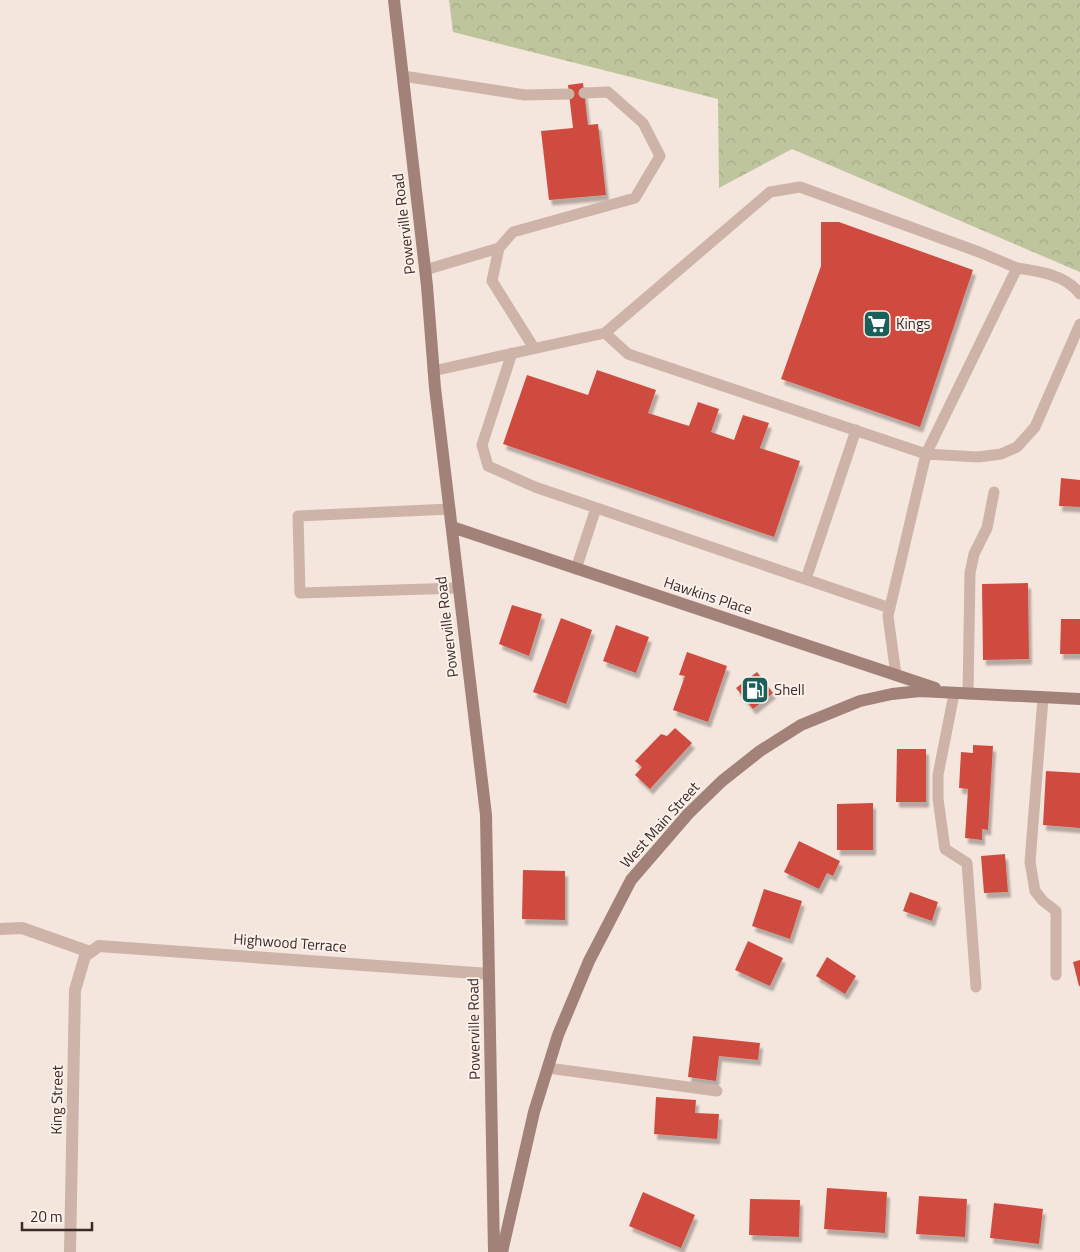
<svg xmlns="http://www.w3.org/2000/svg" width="1080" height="1252" viewBox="0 0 1080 1252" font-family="'Titillium Web',sans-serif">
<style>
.forest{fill:url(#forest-crowns)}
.building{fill:#cf4c41;filter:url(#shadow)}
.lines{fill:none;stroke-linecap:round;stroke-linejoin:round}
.lane{stroke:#ceb3a8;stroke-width:11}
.street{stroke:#ceb3a8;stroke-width:12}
.secondary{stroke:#a28179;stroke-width:12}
.labels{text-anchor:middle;stroke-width:4;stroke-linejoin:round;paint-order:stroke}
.street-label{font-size:15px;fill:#3a2b29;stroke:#fbf1ea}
.poi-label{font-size:15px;fill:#3a2b29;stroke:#fbf1ea;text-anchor:start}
</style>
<defs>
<pattern id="forest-crowns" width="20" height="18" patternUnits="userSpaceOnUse" patternTransform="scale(1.25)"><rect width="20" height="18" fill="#bec59c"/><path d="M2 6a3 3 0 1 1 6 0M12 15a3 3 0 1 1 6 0" fill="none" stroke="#a4a986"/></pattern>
<filter id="shadow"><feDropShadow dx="3" dy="5.5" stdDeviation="1" flood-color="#0004"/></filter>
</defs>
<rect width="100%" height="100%" fill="#f4e6dd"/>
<path class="forest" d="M449,0h631v272l-288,-123 -73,39 -1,-89 -265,-67z"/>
<path class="building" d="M583,83l5,42 10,-1 8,71 -57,5 -8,-69 32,-3 -5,-43z
M821,222h18l134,48 -53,157 -139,-48 40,-113z
M597,370l59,20 -8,23 41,13 9,-24 21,7 -8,23 23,8 9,-25 26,8 -9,25 40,13 -26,76 -271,-93 24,-69 61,20z
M1061,478l19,2v27l-21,-1z
M1028,583l1,76 -46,1 -1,-76z
M512,605l30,9 -13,42 -30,-12z
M561,618l31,12 -26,74 -33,-12z
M1061,619h19v35h-20z
M616,625l33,12 -13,36 -33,-12z
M687,652l40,14 -19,56 -35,-12 12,-34 -6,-1z
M757,672l16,21 -20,16 -17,-21z
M675,728l17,15 -42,46 -15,-14 7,-8 -7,-6 26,-27 6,2z
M973,745l20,1 -5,84 -6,-1v11l-17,-2 3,-49 -9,-1 2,-36 12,1z
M897,749h29v53h-30z
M1046,771l34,2v55l-37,-3z
M873,803v47h-36v-46z
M799,841l41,20 -7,15 -6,-3 -8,16 -35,-17z
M1005,854l3,38 -24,1 -3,-37z
M523,870l42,1v49l-43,-1z
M764,889l38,12 -12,38 -38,-13z
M910,892l28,10 -6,19 -29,-10z
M748,941l35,17 -13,28 -35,-16z
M827,957l29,19 -11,18 -29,-18z
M1080,960v26h-1l-6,-24z
M693,1036l67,7 -2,17 -39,-4 -3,25 -28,-4z
M656,1097l40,3 -1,13 24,1 -2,25 -63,-5z
M827,1188l60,4 -2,41 -61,-4z
M643,1192l52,23 -14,33 -52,-22z
M919,1196l48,3 -2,38 -49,-3z
M750,1199l50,1 -1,37 -50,-2z
M994,1203l49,6 -4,35 -49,-6z"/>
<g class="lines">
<path class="lane" d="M403,76l122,19 44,-1
M1017,268c22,3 49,7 63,26
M425,270l74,-22
M605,333l23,21 298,100 52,3 23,-3 16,-7 18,-20 45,-103
M534,348l-42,-67 7,-33 14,-16 122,-34 25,-42 -17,-33 -35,-31 -24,1
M512,353l-30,92 6,21 47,21 355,121
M433,371l172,-38 165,-141 30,-5 179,65 38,16 -91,186 -38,162 8,59
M450,509l-152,7 2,77 159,-5
M576,569l20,-61
M806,579l50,-149
M954,694l-16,81v24l7,50 22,14 9,124
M968,694l2,-121 4,-19 13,-26 7,-36
M1043,698l-13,164 5,29 8,10 13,10v64
M548,1068l169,23"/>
<path class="street" d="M0,929l22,-1 68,24
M70,1252l5,-262 10,-34 14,-10 390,28"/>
<path class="secondary" d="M394,0l33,286 8,102 51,427 8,437
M452,527l483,161
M502,1252l32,-140 24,-77 31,-74 42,-81 57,-66 34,-33 38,-30 41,-26 59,-24 32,-7 28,-3 160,8"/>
</g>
<defs>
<g id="supermarket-square" transform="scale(1.4375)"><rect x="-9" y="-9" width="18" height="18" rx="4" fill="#1a5f58" stroke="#fbf1ea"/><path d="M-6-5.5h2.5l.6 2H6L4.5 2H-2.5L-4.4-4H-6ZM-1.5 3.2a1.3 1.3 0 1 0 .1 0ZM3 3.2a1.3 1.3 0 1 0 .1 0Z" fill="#fff"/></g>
<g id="fuel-square" transform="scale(1.4375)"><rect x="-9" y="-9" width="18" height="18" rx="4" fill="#1a5f58" stroke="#fbf1ea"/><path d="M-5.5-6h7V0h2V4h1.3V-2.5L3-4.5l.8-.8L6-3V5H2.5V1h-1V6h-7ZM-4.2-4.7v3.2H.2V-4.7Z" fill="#fff"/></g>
</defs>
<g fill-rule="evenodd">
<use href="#supermarket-square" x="877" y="324"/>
<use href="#fuel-square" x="755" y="690"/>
</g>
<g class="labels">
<g class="street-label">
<text transform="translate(404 224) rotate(-97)" y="5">Powerville Road</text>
<text transform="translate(708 596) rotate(18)" y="5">Hawkins Place</text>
<text transform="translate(447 627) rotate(-97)" y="5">Powerville Road</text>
<text transform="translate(660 825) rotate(-48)" y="5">West Main Street</text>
<text transform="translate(290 943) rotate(4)" y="5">Highwood Terrace</text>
<text transform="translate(474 1029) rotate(-91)" y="5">Powerville Road</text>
<text transform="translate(57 1100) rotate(-89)" y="5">King Street</text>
</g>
<g class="poi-label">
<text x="896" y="329">Kings</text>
<text x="774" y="695">Shell</text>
</g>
</g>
<path d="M22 1222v8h70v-8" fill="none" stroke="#3a2b29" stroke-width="2.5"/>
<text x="30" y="1222" font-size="15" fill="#3a2b29" stroke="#fbf1ea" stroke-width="4" paint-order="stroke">20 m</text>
</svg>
